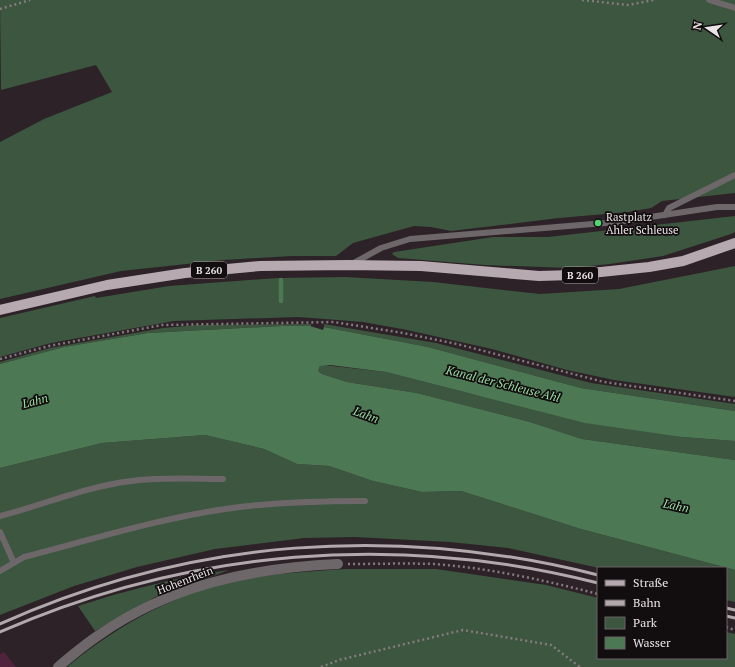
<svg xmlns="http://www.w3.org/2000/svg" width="735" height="667" viewBox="0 0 735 667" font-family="'PT Serif',serif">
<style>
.green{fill:#3c5640}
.water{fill:#4c7853}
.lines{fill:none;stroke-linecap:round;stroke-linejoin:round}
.stream{stroke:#4c7853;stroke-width:4.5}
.building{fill:#4f233c}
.path{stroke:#847b7f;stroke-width:2.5;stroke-dasharray:2 3;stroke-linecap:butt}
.service{stroke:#6d676a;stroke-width:6}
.minor{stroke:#6d676a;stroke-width:10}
.primary{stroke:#b6a9af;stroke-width:10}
.rail{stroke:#b2a9ad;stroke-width:3}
.poi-dot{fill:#51d674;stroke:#120d0f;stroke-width:1.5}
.labels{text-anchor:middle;stroke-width:3.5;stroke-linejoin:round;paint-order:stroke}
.shield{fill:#120d0f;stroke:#aaa3a6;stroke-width:1}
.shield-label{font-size:10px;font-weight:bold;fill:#ebe3e6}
.poi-label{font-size:11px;fill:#ebe3e6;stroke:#120d0f;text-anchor:start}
.street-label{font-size:11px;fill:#ebe3e6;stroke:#120d0f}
.water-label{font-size:12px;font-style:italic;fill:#99dea4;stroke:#120d0f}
</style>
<rect width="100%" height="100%" fill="#2d2227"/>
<path class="green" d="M0,0h735v193l-73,8 -11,7 -23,4 -69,6 -108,13 -20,-4 -17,-1 -61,17 -17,13h-44l-68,4 -103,11 -121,28v-157l44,-23 68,-27 -16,-27 -95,25z
M735,216v16l-4,2 -68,22 -53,8 -40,4 -85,-3 -87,-7 -6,-4 2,-2 99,-15h55z
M735,266v131l-121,-17 -47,-10 -75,-21 -85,-19 -44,-8 -38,-3 -27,-2 -124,4 -123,22 -51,14v-39l95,-22 1,2 73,-12 109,-8 67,-1 88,5 107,12 79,-5z
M311,324v2h-29l-134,7 -84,14 -64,17v-2l50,-14 113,-20 35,-3z
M324,324l112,19 155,40 144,21v7l-154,-23 -153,-41 -104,-20z
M323,365l63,7 86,22 210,43 53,4v19l-153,-21 -52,-17 -113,-29 -70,-11 -25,-8 -4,-3 2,-5z
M205,435l59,14 33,15 32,2 44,15 49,11 39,-1 120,38 154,41v32l-9,-2v-32h-127l-91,-20 -58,-6 -95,-5 -51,1 -89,11 -78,18 -63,19 -74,29v-147l102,-25z
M346,569h90l110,16 52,13v60h128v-26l9,2v33h-668c52,-43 115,-78 182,-89 32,-5 65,-7 97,-9z
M229,570l-74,27 -60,34 -17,-25c49,-16 100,-29 151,-36z"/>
<path class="water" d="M282,326h28l13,4 1,-3 104,20 153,41 154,23v30l-53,-4 -97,-14 -199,-51 -56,-7 -10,1 -2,5 4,3 25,8 70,11 113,29 52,17 153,21v110l-154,-41 -120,-38 -39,1 -49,-11 -44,-15 -32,-2 -33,-15 -59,-14 -103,8 -102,25v-104l64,-17 84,-14z"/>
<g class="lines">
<path class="stream" d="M281,280v21"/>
</g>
<path class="building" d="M4,652l12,15h-16v-13z"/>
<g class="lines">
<path class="path" d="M582,0l46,5 26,-5
M0,9l30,-9
M0,359l49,-13 113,-21 172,-3 69,11 54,11 147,38 131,19
M348,564c29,0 57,-1 86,0 55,4 110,16 164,30
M726,627l9,3
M321,667l18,-7 124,-30 88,15 29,22"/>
<path class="service" d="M709,0l26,8
M665,215l4,-7 66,-33
M352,264l29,-16 29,-9 207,-17 100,-15h18
M0,516c43,-11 87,-30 132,-35 30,-4 61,-2 91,-2
M0,532l14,31
M0,571l24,-14c66,-17 133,-38 201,-48 47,-7 94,-8 140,-8"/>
<path class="minor" d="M58,667c13,-11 26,-22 41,-32 72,-50 152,-67 239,-71"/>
<path class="primary" d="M0,310l107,-25 78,-12 75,-7 88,-1 73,1 118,10 33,-1 77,-8 34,-6 52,-18"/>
<path class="rail" d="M726,608l9,2
M726,616l9,2
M0,624c191,-86 396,-100 598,-49
M0,632c189,-83 397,-100 598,-49"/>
</g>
<circle class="poi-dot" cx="598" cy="223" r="4"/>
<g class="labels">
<g class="shield">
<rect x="191" y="262" width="36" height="16" rx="3"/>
<rect x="562" y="267" width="36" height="16" rx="3"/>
</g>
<g class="shield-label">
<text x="209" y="274">B 260</text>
<text x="580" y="279">B 260</text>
</g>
<g class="poi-label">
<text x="606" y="221">Rastplatz<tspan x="606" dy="13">Ahler Schleuse</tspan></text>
</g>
<g class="street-label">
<text transform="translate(185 580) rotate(-21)" y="4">Hohenrhein</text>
</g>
<g class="water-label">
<text transform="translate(503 384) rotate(14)" y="4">Kanal der Schleuse Ahl</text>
<text transform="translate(35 401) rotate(-15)" y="4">Lahn</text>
<text transform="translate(366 415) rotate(20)" y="4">Lahn</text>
<text transform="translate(676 506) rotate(12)" y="4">Lahn</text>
</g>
</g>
<rect x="597" y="567" width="130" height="92" fill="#120d0f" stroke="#696365"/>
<rect x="605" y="580" width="20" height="6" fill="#b6a9af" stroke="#696365"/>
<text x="633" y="587" font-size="12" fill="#ebe3e6">Straße</text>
<rect x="605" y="600" width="20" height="6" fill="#b2a9ad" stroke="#696365"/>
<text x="633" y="607" font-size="12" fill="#ebe3e6">Bahn</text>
<rect x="605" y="617" width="20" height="12" fill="#3c5640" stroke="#696365"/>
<text x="633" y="627" font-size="12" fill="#ebe3e6">Park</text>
<rect x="605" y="637" width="20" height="12" fill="#4c7853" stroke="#696365"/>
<text x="633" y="647" font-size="12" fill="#ebe3e6">Wasser</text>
<g transform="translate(707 28) rotate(283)" stroke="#120d0f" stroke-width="3" paint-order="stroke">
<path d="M0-3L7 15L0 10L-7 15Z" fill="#ebe3e6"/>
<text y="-6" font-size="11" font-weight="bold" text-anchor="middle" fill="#ebe3e6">N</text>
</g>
</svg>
